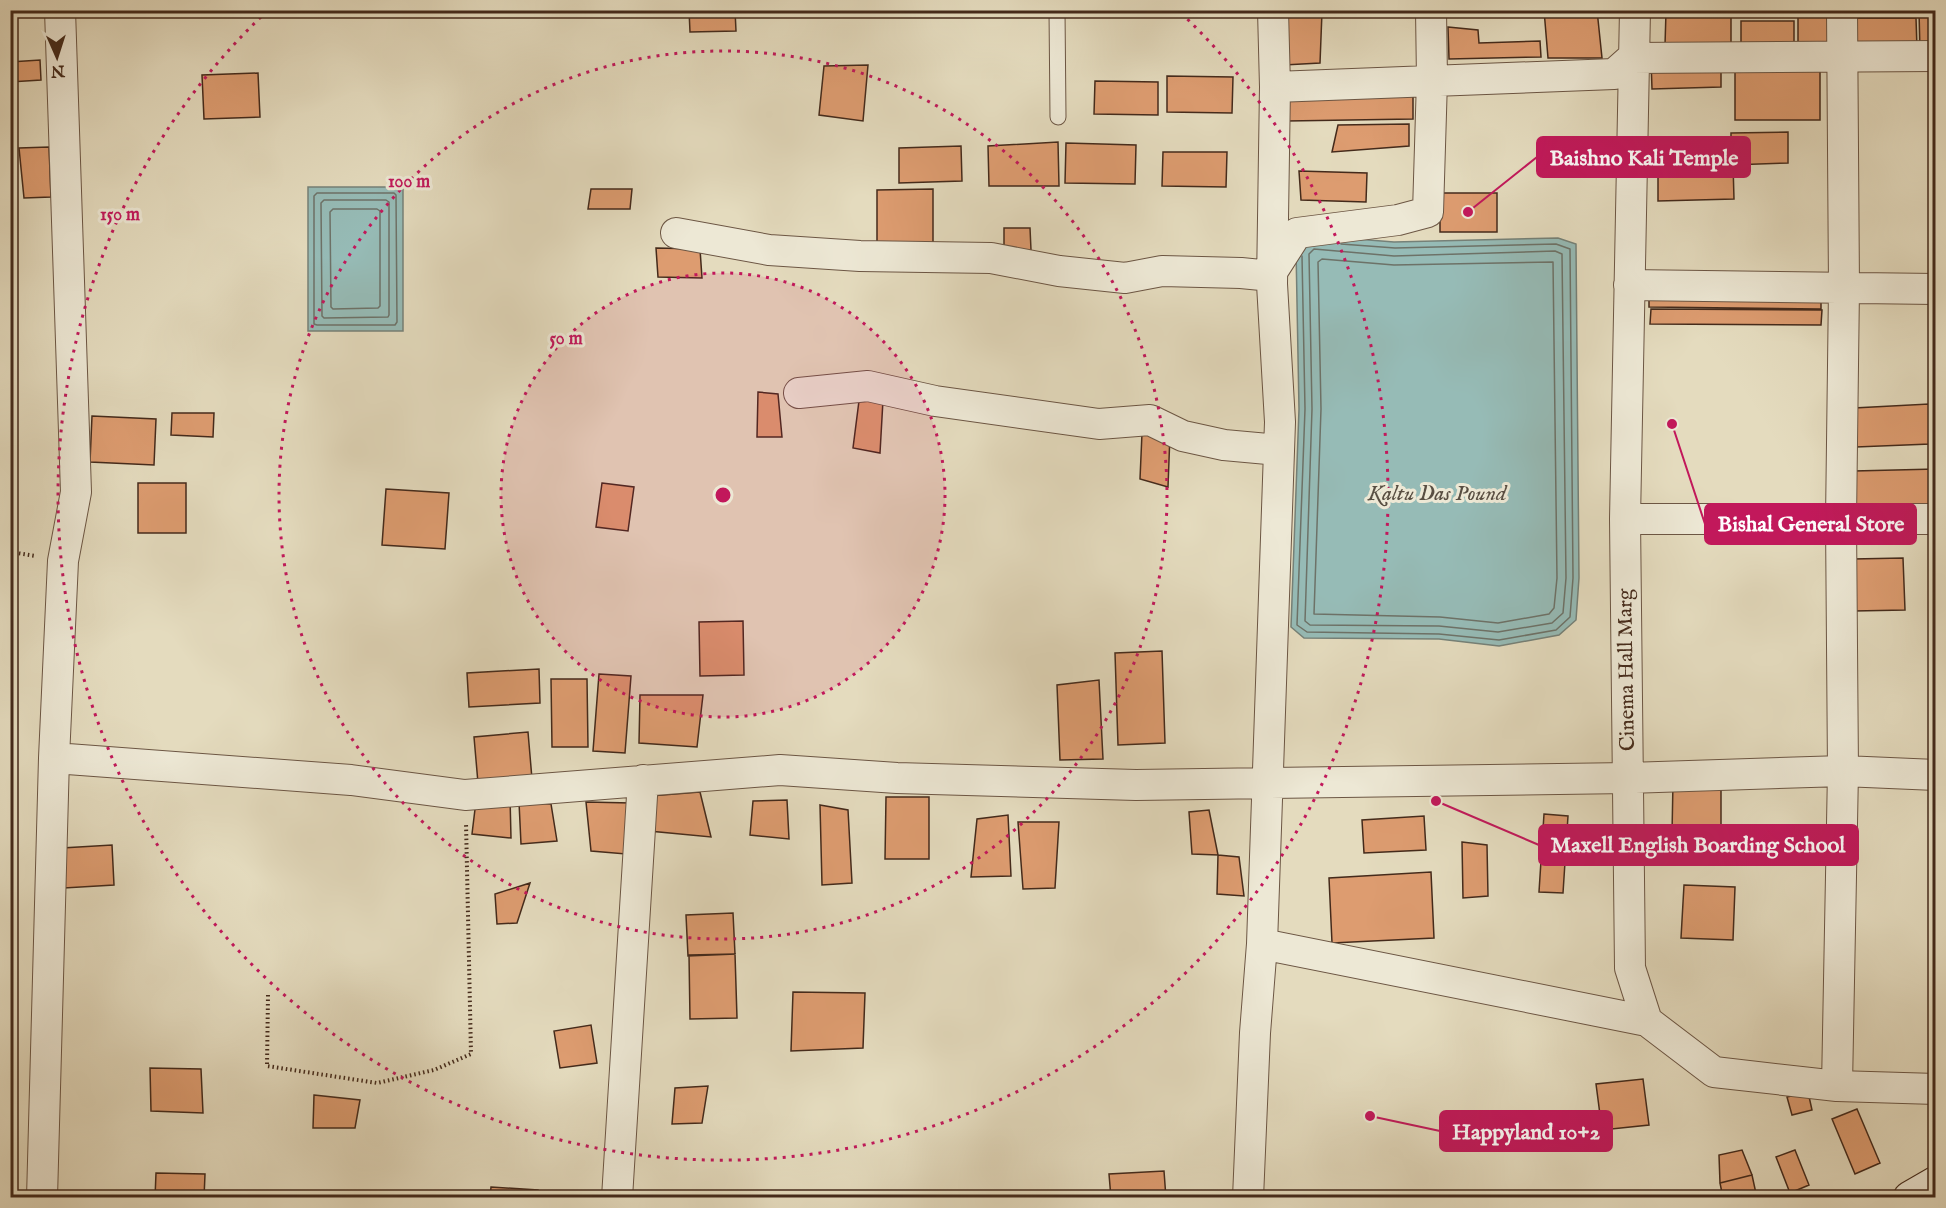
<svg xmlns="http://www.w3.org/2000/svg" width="1946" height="1208" font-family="'IM FELL English',serif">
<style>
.water{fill:#96bbb6;stroke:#758178;stroke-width:1.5}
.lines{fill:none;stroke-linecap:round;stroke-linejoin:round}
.shore{stroke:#6d7268;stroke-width:1.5}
.building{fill:#dd9c70;stroke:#442a1b;stroke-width:1.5}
.lane-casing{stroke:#6c5644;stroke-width:17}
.street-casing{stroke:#6c5644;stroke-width:32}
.secondary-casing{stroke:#442a1b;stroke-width:35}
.path{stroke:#442a1b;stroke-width:4;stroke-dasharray:1.5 3;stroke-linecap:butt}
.lane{stroke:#ede8d5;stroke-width:15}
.street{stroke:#ede8d5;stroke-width:30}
.secondary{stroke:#ede8d5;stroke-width:33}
.ring{fill:none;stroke:#c2185b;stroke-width:3;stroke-dasharray:3 6}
.labels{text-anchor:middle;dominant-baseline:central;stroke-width:6;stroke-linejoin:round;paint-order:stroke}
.street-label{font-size:21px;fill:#442a1b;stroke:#ede8d5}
.water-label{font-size:22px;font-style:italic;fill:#584e42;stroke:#ede8d5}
.centre{fill:#c2185b;stroke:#ede8d5;stroke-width:3}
.ring-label{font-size:18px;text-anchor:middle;font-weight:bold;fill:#c2185b;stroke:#ede8d5;stroke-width:6;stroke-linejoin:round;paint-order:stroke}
.leader{fill:none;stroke:#c2185b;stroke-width:2}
.callout-dot{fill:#c2185b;stroke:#ede8d5;stroke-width:2}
.callout{fill:#c2185b;stroke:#c2185b;stroke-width:2}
.callout-label{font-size:22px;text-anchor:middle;font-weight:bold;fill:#fff}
</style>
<rect width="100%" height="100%" fill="#e4dbbe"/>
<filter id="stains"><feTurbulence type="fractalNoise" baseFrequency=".00333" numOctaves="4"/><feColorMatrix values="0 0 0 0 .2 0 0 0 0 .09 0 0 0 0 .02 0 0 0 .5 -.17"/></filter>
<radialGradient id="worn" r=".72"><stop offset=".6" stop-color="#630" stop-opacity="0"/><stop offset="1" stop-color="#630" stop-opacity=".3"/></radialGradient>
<path class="water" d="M308,187H403V331H308Z
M1306,235L1394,242L1558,238L1576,244L1579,578L1576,620L1559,635L1499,646L1439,639L1304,638L1291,627L1299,409L1296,249Z"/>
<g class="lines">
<path class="shore" d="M317,193H394L396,195L397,322L395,325H317L314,324V196Z
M324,200H386L389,202V315L388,317L324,318L322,316L321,203Z
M333,209H377L380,211V306L378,308L333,309L331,307L330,212Z
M1314,249L1394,256L1555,251L1562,254L1566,578L1563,613L1552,623L1498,632L1439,626L1310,625L1305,621L1312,409L1309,254Z
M1302,256L1305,409L1297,625L1307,632L1439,634L1499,640L1556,630L1570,617L1573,578L1570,249L1556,244L1395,248L1341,244
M1322,259L1394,265L1553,262L1557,578L1554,608L1549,614L1498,623L1440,617L1314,614L1321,409L1318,262Z"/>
</g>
<path class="building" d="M689,10H735L736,31L690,32Z
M1544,10H1597L1602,58H1548Z
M1798,10H1829L1828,46H1798Z
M1919,10H1936V51L1920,52Z
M1322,12L1320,63L1284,65L1281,13Z
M1666,12H1731V45H1665Z
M1854,18H1916L1917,49H1855Z
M1741,21H1794V47H1741Z
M1448,27L1478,30L1479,43L1540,41L1541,57L1449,59Z
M1721,59V87L1652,89L1651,60Z
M40,60L41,80L10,82V62Z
M1735,61L1820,62V120H1735Z
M868,65L863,121L819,115L824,66Z
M258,73L260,117L204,119L202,75Z
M1167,76L1233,77L1232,113L1167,112Z
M1095,81L1158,82V115L1094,114Z
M1413,89V119L1287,121V90Z
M1409,124V146L1332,152L1338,125Z
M1788,132V163L1731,165V133Z
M1058,142L1059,186H989L988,146Z
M1066,143L1136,145L1135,184L1065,183Z
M961,146L962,181L899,183V148Z
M49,147L51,197L24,198L19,148Z
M1163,152H1227L1226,187L1162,186Z
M1733,164L1734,199L1658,201V166Z
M1299,171L1367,173L1366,202L1301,200Z
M591,189H632L630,209H588Z
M933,189V248H877V190Z
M1440,193H1497V232H1440Z
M1004,228H1030L1031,250L1004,251Z
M656,248L700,249L702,278L658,277Z
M1649,286L1821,289V309L1649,307Z
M1651,309L1822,310L1821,325L1650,324Z
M758,392L778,394L782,437H757Z
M860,393L883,400L880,453L853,448Z
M1929,404L1930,444L1856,447L1854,408Z
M10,409H16V464H10Z
M172,413H214L213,437L171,435Z
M92,416L156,419L154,465L90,462Z
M1142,433L1170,434L1168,487L1140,479Z
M1936,469V513L1855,515L1854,471Z
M138,483H186V533H138Z
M602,483L634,487L628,531L596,527Z
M386,489L449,493L445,549L382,545Z
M1903,558L1905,610L1854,611L1853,559Z
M743,621L744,675L700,676L699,622Z
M1162,651L1165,743L1118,745L1115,653Z
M539,669L540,703L469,707L467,673Z
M599,674L631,676L625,753L593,751Z
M551,679H587L588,747H552Z
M1099,680L1103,759L1060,760L1057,685Z
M640,695H703L697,747L639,743Z
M528,732L532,779L478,783L474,737Z
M1673,782L1721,783V835L1672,834Z
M700,792L711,837L649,831L650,796Z
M510,797L511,838L472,834L476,801Z
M886,797H929V859H885Z
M787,800L789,839L750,835L753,801Z
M519,802L551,804L557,841L521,844Z
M586,802L631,803L626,854L591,851Z
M820,805L848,810L852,883L822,885Z
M1209,810L1218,855L1192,854L1189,812Z
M1544,814L1568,816L1563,893L1539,892Z
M1008,815L1011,876L971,877L977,819Z
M1424,816L1426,850L1364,853L1362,820Z
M1018,822H1059L1055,888L1023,889Z
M1462,842L1487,845L1488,896L1463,898Z
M112,845L114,885L64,888L62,848Z
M1218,855L1239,857L1244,896L1217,894Z
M1431,872L1434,938L1332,943L1329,878Z
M530,883L517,923L497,924L495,894Z
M1684,885L1735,887L1733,940L1681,938Z
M733,913L735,954L688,956L686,915Z
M735,954L737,1018L690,1019L689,955Z
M793,992L865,993L863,1048L791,1051Z
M591,1025L597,1063L560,1068L554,1031Z
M150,1068L201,1069L203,1113L151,1111Z
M1643,1079L1649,1125L1602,1130L1596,1084Z
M708,1086L702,1123L672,1124L675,1088Z
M1808,1092L1812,1110L1792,1115L1787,1097Z
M314,1095L360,1100L355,1128H313Z
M1857,1109L1880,1163L1855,1174L1832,1119Z
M1742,1150L1752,1175L1720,1183L1719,1155Z
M1795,1150L1809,1185L1790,1193L1776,1157Z
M1164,1171L1166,1198H1111L1109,1174Z
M156,1173L205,1174L204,1198H155Z
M1752,1175L1757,1198H1723L1720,1183Z
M491,1187L538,1190V1198H490Z"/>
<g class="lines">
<g class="lane-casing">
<path id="lane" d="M1057,10L1058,117"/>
</g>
<g class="street-casing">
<path id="street" d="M1635,10L1625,519L1630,968L1647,1021L1714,1072L1837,1086L1936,1089
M1275,87L1614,74L1632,58L1936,56
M676,233L769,250L860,256L991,258L1059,271L1125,278L1162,271L1241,273L1272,276
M1272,272L1297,233L1398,220L1428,212L1432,80L1431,10
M1629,285L1936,289
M799,393L868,386L935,401L1099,424L1150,420L1183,436L1224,445L1279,450
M1625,519H1936
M54,758L351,780L465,795L780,770L897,778L1136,785L1628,778L1843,771L1936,775
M1262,944L1647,1021
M1837,1086L1843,771L1841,520L1844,288L1842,10
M42,1198L54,758L63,561L76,492L60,10
M617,1198L643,780
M1248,1198L1255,1033L1262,944L1280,422L1272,284L1275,87L1273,10"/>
</g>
<g class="secondary-casing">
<path id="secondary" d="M1910,1198L1936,1183"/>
</g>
<path class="path" d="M10,552L36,556
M268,995L267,1066L377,1083L434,1070L471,1054L466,823"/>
<use href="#lane" class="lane"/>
<use href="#street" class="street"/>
<use href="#secondary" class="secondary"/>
</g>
<circle cx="723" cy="495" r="222" fill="#c2185b" fill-opacity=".12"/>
<g class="ring">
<circle cx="723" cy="495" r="222"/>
<circle cx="723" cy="495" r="444"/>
<path d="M1181 13A665 665 0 1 1 265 13"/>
</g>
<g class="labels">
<g class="street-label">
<text transform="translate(1627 670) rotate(-91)">Cinema Hall Marg</text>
</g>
<g class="water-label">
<text x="1437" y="494">Kaltu Das Pound</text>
</g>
</g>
<circle cx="723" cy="495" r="9" class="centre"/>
<g class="ring-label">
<text x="409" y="187">100 m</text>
<text x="120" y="220">150 m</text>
<text x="566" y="344">50 m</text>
</g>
<path class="leader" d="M1468 212L1537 157M1672 424L1705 524M1436 801L1539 845M1370 1116L1440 1131"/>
<g class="callout-dot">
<circle cx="1468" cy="212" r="6"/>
<circle cx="1672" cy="424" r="6"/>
<circle cx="1436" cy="801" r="6"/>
<circle cx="1370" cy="1116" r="6"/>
</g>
<g class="callout">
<rect x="1537" y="137" width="213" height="40" rx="6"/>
<rect x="1705" y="504" width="211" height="40" rx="6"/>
<rect x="1539" y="825" width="319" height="40" rx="6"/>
<rect x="1440" y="1111" width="172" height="40" rx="6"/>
</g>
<g class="callout-label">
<text x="1644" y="165">Baishno Kali Temple</text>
<text x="1811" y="531">Bishal General Store</text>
<text x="1698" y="852">Maxell English Boarding School</text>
<text x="1526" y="1139">Happyland 10+2</text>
</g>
<rect width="1946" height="1208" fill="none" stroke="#e4dbbe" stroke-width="36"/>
<rect x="12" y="12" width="1922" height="1184" fill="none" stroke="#442a1b" stroke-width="3"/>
<rect x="18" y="18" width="1910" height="1172" fill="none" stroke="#442a1b" stroke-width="1.5"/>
<g transform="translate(57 57) rotate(177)" stroke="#ede8d5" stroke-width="4.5" paint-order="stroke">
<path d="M0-4.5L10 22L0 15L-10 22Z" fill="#442a1b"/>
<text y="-9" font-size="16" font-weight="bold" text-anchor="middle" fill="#442a1b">N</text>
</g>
<rect width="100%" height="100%" filter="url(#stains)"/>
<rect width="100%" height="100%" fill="url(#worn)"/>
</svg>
